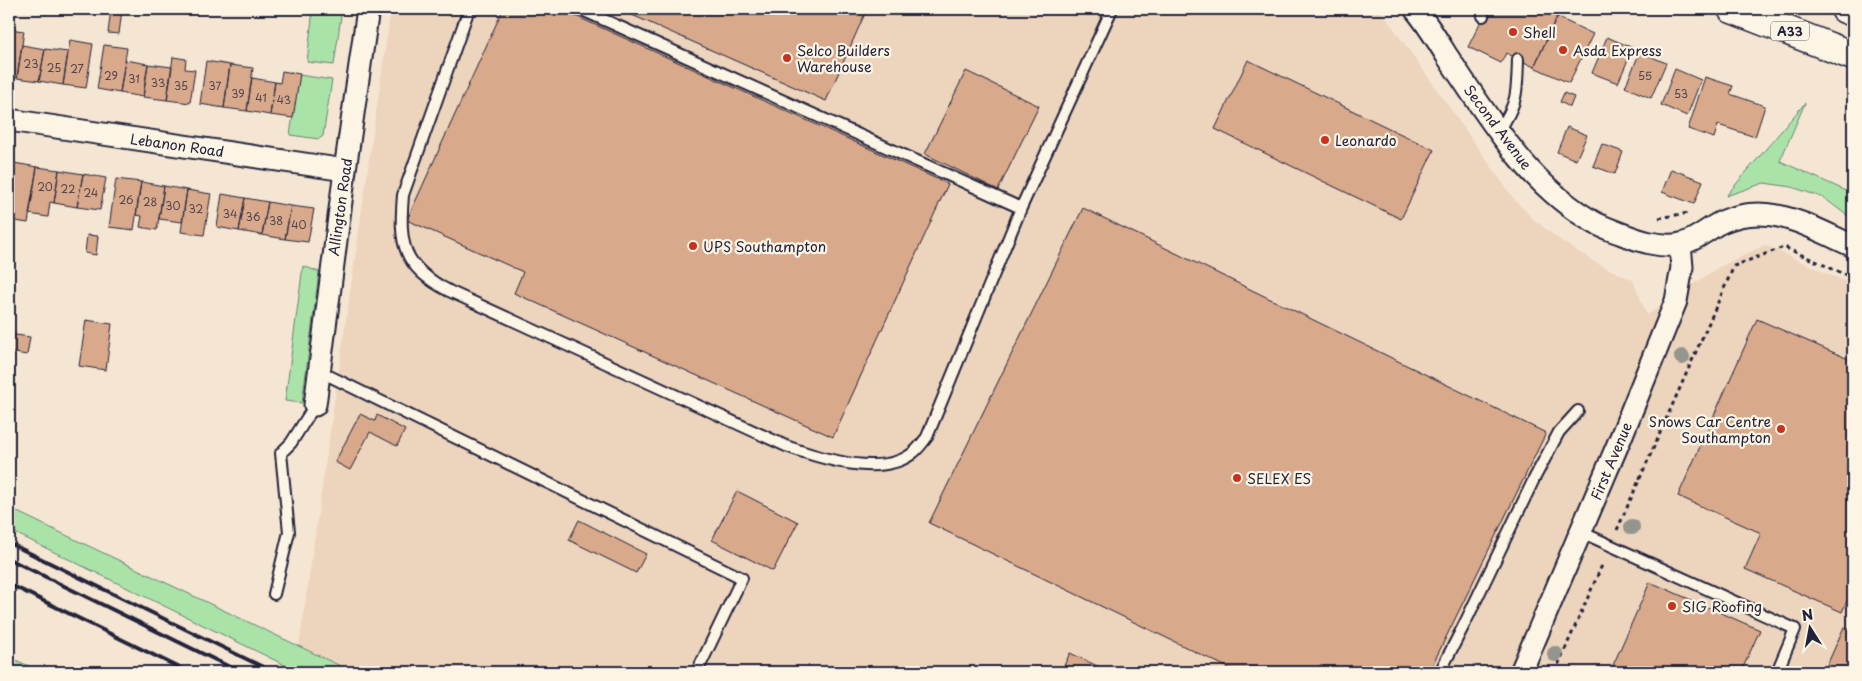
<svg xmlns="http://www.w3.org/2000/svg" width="1862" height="681" font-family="'Playpen Sans',sans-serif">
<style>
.built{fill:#ecd4bd}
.green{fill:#aae3a8;stroke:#668272}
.building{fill:#d8a98a;stroke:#22223b}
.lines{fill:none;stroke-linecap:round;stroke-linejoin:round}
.service-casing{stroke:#22223b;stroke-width:14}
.minor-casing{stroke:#22223b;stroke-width:25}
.trunk-casing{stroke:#22223b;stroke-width:31}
.path{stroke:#22223b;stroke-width:3;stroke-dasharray:4 4;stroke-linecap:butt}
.service{stroke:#fcf5e5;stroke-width:10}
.minor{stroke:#fcf5e5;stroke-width:21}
.trunk{stroke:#fcf5e5;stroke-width:28}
.rail{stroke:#22223b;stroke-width:4}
.tree{fill:#94958e}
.poi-dot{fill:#c8321e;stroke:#fcf5e5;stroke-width:2}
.labels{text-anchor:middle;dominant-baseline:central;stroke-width:4.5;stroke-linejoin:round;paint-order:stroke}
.number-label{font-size:11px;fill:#50444f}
.shield{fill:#fcf5e5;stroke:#63616e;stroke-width:1}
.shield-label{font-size:12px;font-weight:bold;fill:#22223b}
.poi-label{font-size:14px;fill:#22223b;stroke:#fcf5e5;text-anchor:start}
.street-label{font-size:14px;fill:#22223b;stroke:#fcf5e5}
</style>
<rect width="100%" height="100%" fill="#f5e6d3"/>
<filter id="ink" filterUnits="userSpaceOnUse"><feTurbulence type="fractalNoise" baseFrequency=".02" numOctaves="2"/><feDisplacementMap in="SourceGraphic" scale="10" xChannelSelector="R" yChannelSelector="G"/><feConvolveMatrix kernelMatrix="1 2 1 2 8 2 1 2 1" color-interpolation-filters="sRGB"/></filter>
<g filter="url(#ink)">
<path class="built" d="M391,9H1380L1514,199L1532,218L1561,241L1598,264L1633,280L1647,315L1719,267L1765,245L1853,285V672H353L299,646Z"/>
<path class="green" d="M313,9H342L334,65L307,62Z
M299,75L332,80L323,136L319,139L290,135Z
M1805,103L1780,161L1853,194V220L1824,198L1792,187L1764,183L1726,196Z
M303,266L319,272L302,403L285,401Z
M9,508L353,672H299L9,530Z
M9,657L42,672H9Z"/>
<path class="building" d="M111,9L122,10L119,34L108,33Z
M503,9H560L948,184L833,437L514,293L523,272L407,220Z
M635,9H867L826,101L632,15Z
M1487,9H1540L1557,17L1534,67L1506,53L1501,63L1468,47Z
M1557,17L1593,34L1569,83L1534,67Z
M9,29L24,31L17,78L9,77Z
M1607,37L1633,48L1618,83L1592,73Z
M70,40L93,44L86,88L63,85Z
M22,45L45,49L39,81L17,78Z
M104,45L127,48L120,93L97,89Z
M45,49L68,52L63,85L39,81Z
M1640,52L1666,63L1651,98L1625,87Z
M173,57L186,59L185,69L195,70L190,103L167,100Z
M125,60L148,64L143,97L120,93Z
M1248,60L1434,150L1401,219L1215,129Z
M206,61L230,65L224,108L200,104Z
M148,64L172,67L167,100L143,97Z
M230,65L253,68L247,111L224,108Z
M1675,69L1701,80L1687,116L1661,105Z
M282,71L300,74L293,118L270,115L275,82L280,83Z
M966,71L1039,106L998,190L925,154Z
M1705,77L1733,86L1730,94L1765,106L1755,137L1718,125L1714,138L1688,129Z
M252,78L275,82L270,115L247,111Z
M1564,93L1574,97L1570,107L1560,102Z
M1567,127L1587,135L1576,160L1557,152Z
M1602,144L1623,152L1615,174L1593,166Z
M14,163L37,167L28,223L9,220V193Z
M37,167L59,170L54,203L50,202L48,217L29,214Z
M1671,169L1703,181L1694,204L1662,192Z
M59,170L83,174L77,207L54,203Z
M83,174L106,178L100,210L77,207Z
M116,179L141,182L134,230L109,227Z
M141,182L164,186L157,230L140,227L142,216L136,215Z
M164,186L187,190L182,222L159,219Z
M187,190L211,194L204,235L181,232Z
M222,194L245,198L239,231L217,227Z
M245,198L268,202L262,235L239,231Z
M268,202L291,206L285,239L262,235Z
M291,206L314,209L308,242L285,239Z
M1083,208L1546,433L1429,672H1237L929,523Z
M87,235L98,236L96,255L85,253Z
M1757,319L1853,361V587L1842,612L1745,569L1761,533L1678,496Z
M86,320L112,324L106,370L79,366Z
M9,334L30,337L27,355L9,352Z
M360,414L375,421L377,415L405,430L397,446L370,432L350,470L335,462Z
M737,491L798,522L773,571L712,540Z
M579,520L646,554L636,573L569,540Z
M1650,582L1760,630L1741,672H1610Z
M1844,627L1853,631V672H1824Z
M1070,653L1110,672H1061Z"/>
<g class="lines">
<g class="service-casing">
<path id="service" d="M469,9L403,195C399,245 402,266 449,291L786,446C819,458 883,479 914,452C919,448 923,442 927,437L1021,208L1112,9
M580,9L1021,208
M1482,9L1483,16
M1499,131C1518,102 1517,93 1518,59
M319,371L742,578L697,672
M1581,532L1795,629L1777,672
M274,594L289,532L281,453L291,443L315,405
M1440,672L1465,623L1534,479L1559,432L1578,411"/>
</g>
<g class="minor-casing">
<path id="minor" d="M1415,9C1427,23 1437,40 1447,56C1489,118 1529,187 1597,224C1605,228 1614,231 1622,234C1640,241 1661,248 1681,244C1698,240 1709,227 1724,221C1771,201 1812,228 1853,246
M9,120L345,170
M315,405L345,170L368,9
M1521,672L1621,437L1676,301L1682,267L1680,244"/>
</g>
<g class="trunk-casing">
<path id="trunk" d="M1732,9L1853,56
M1845,9L1853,12"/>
</g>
<path class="path" d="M1659,218L1688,213
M1617,530L1734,266L1784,247L1853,278
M1555,672L1603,563"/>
<use href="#service" class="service"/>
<use href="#minor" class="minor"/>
<use href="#trunk" class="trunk"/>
<path class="rail" d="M9,543L273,672
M9,559L240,672
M9,584L188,672"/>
</g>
<g class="tree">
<circle cx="1682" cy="357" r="8"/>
<circle cx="1632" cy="527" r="8"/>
<circle cx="1555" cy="654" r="8"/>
</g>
</g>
<g class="poi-dot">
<circle cx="1513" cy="32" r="5"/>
<circle cx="1563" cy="50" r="5"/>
<circle cx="787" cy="58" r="5"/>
<circle cx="1325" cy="140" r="5"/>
<circle cx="693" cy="246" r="5"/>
<circle cx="1781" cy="429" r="5"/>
<circle cx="1237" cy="478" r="5"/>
<circle cx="1672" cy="606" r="5"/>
</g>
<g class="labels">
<g class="number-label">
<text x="31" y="63">23</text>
<text x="54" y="67">25</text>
<text x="77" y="68">27</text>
<text x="111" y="75">29</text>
<text x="1645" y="75">55</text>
<text x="134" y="78">31</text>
<text x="158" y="82">33</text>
<text x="181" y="85">35</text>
<text x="215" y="85">37</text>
<text x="238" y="93">39</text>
<text x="1681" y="93">53</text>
<text x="261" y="97">41</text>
<text x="284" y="99">43</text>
<text x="45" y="186">20</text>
<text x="68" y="188">22</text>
<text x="91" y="192">24</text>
<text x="126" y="199">26</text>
<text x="150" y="201">28</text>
<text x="173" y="205">30</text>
<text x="196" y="208">32</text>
<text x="230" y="213">34</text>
<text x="253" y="216">36</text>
<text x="276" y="220">38</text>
<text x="299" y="224">40</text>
</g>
<rect class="shield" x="1771" y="21.5" width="38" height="19" rx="4"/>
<g class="shield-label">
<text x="1790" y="31">A33</text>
</g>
<g class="poi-label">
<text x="1523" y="32">Shell</text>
<text x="797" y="50">Selco Builders<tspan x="797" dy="16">Warehouse</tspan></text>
<text x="1573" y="50">Asda Express</text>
<text x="1335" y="140">Leonardo</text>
<text x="703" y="246">UPS Southampton</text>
<text x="1771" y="421" text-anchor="end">Snows Car Centre<tspan x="1771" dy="16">Southampton</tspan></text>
<text x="1247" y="478">SELEX ES</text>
<text x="1682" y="606">SIG Roofing</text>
</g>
<g class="street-label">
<text transform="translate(1498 127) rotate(53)">Second Avenue</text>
<text transform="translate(177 145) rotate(8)">Lebanon Road</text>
<text transform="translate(340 207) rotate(-82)">Allington Road</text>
<text transform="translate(1611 461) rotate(-67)">First Avenue</text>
</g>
</g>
<rect width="1862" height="681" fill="none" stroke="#fcf5e5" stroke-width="30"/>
<rect x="15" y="15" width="1832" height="651" fill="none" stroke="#22223b" stroke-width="2" filter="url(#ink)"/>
<g transform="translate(1810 628) rotate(349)" stroke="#fcf5e5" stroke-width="4" paint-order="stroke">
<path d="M0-4L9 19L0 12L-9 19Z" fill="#22223b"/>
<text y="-8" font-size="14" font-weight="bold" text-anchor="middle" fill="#22223b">N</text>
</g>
</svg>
